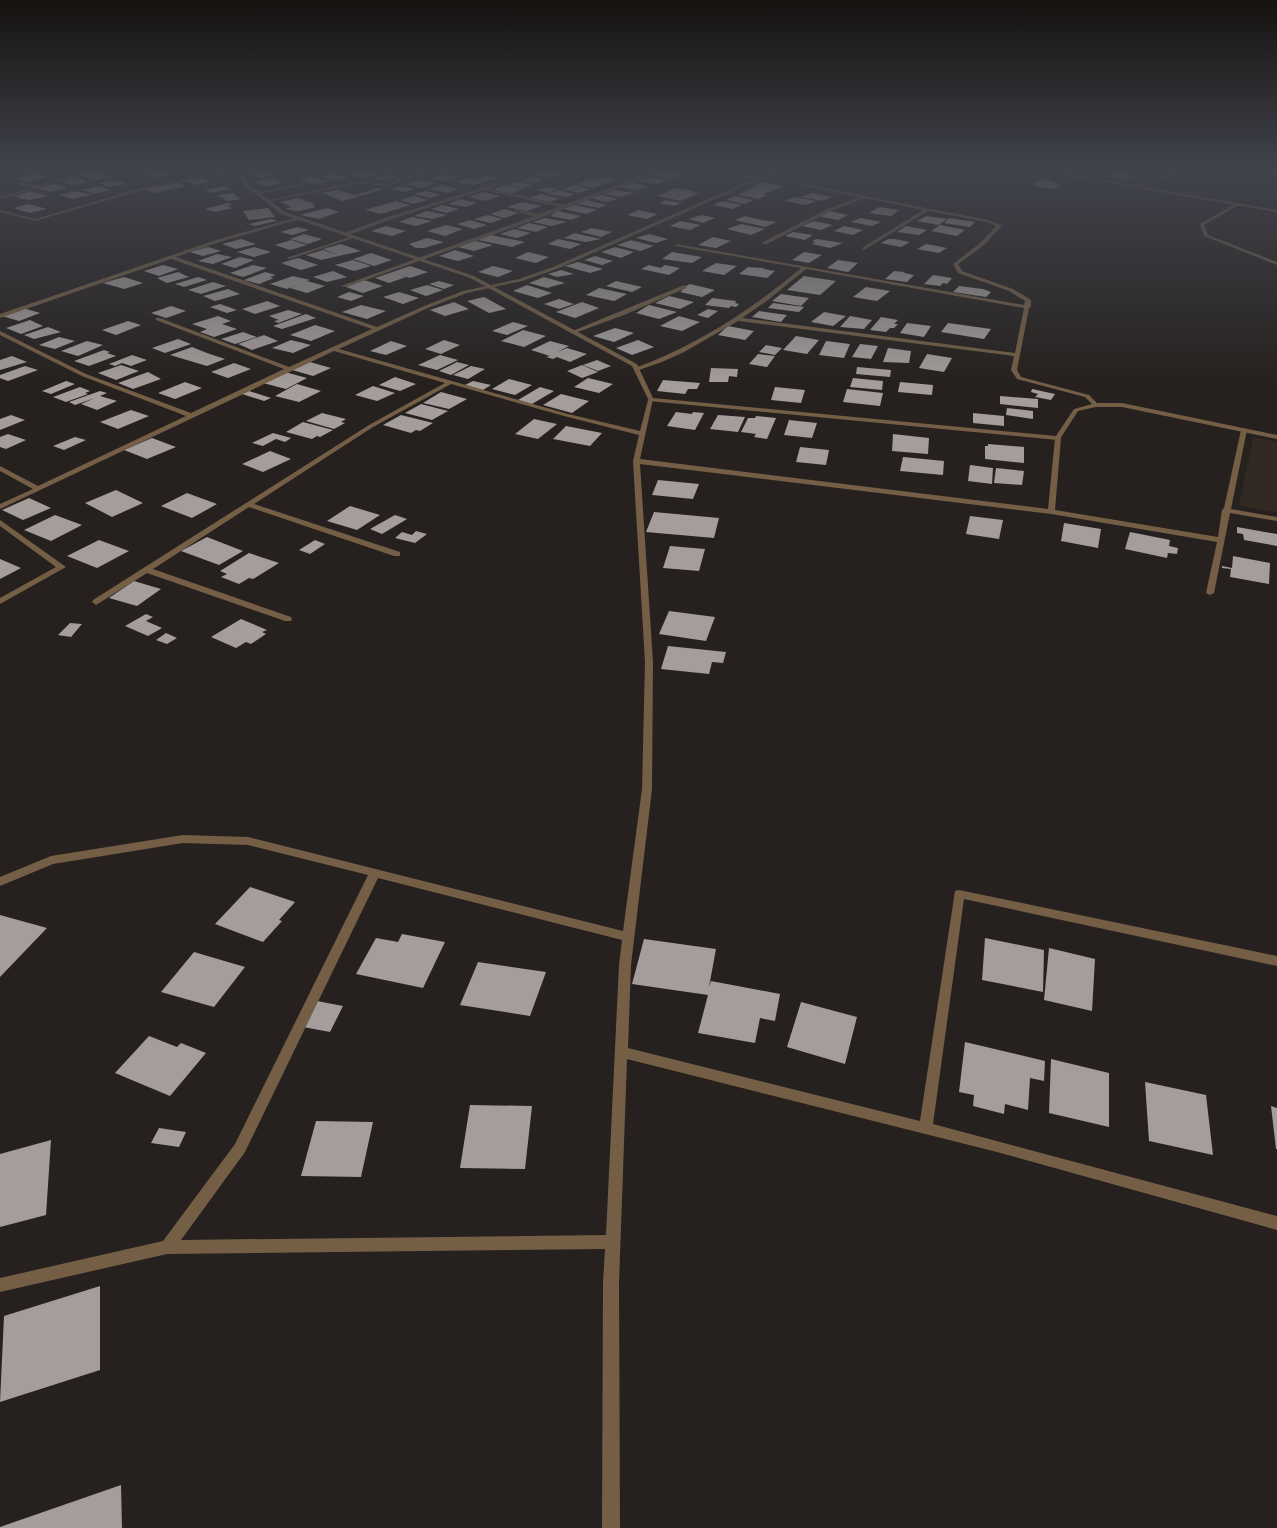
<svg xmlns="http://www.w3.org/2000/svg" width="1277" height="1528" font-family="Signika,sans-serif">
<style>
.built{fill:#322922}
.building{fill:#a49d9b}
.lines{fill:none;stroke-linecap:round;stroke-linejoin:round}
.minor{fill:#745f46;fill-rule:evenodd}
.tertiary{fill:#745f46;fill-rule:evenodd}
</style>
<rect width="100%" height="100%" fill="#26211e"/>
<path class="built" d="M1253,437L1277,442V512L1239,506Z"/>
<path class="building" d="M163,171L169,176L152,178L144,172Z
M262,171H264L275,174L262,178L249,174Z
M364,171H375L381,173L362,178L351,175Z
M96,172L112,177L95,180L80,175Z
M543,172L561,174L552,178L534,175Z
M664,172L683,175L673,179L654,175Z
M37,173L48,177L26,182L15,178Z
M332,173L349,178L337,181L320,177Z
M1118,173L1133,176L1124,180L1108,176Z
M387,174L399,176L385,180L373,178Z
M446,174L458,177L444,181L431,178Z
M488,175L499,178L473,185L457,182L469,178L475,180Z
M312,177L328,181L315,184L299,180Z
M531,177L543,179L533,183L521,181Z
M599,177L616,180L593,188L576,184Z
M650,177L668,181L658,184L639,181Z
M78,178L88,182L71,185L61,181Z
M203,178L210,182L195,185L187,181Z
M271,178L283,183L265,186L254,182Z
M116,180L126,184L109,187L99,183Z
M420,180L435,183L421,188L406,184Z
M1039,180L1053,181L1052,182L1060,184L1053,189L1032,185Z
M518,181L533,185L522,188L507,185Z
M175,182L186,186L154,193L144,189Z
M762,182L784,186L763,194L768,195L759,199L738,195L757,186L753,185Z
M631,183L648,186L636,190L621,187Z
M55,184L68,188L50,192L37,188Z
M441,185L459,189L448,193L430,189Z
M504,185L523,189L511,194L491,190Z
M575,185L591,189L579,193L563,189Z
M99,186L111,190L94,194L82,190Z
M224,186L231,189L212,193L205,190Z
M401,186L415,189L405,192L391,189Z
M547,187L558,189L548,193L537,190Z
M378,188L383,189L360,196L355,195Z
M676,188L693,191L692,192L699,193L681,201L658,196Z
M337,190L351,194L359,197L342,201L323,193Z
M559,190L575,194L567,197L547,194Z
M615,190L634,193L620,197L604,194Z
M31,191L48,196L29,200L17,198L20,197L14,196Z
M75,191L92,195L73,199L59,195Z
M426,191L442,195L430,198L414,194Z
M483,192L500,196L485,201L468,197Z
M232,193L241,199L227,201L221,197L214,196Z
M812,193L832,197L822,201L801,197Z
M541,194L560,199L549,202L530,198Z
M602,195L618,199L606,202L590,198Z
M414,196L428,200L413,204L400,200Z
M735,196L754,200L744,204L726,200Z
M795,197L816,201L806,205L785,201Z
M298,198L315,204L312,205L316,207L299,211H293L285,208L292,207L280,202Z
M460,199L477,203L466,207L448,204Z
M586,200L607,205L599,208L578,204Z
M666,200L681,203L674,206L659,203Z
M396,201L411,205L381,214L365,210Z
M722,201L742,205L733,209L713,205Z
M522,202L542,206L527,211L507,207Z
M228,203L232,205L227,206L233,208L215,212L205,209Z
M29,204L47,209L30,213L13,208Z
M442,205L459,209L447,213L431,209Z
M575,205L597,210L586,214L564,209Z
M879,207L899,210L891,216L869,213Z
M268,208L275,217L249,220L243,211Z
M327,208L339,212L319,219L300,215Z
M504,209L519,213L504,218L490,214Z
M638,210L658,214L647,219L627,215Z
M426,211L447,215L433,219L414,216Z
M558,211L581,216L571,220L550,216Z
M829,211L848,215L838,220L818,216Z
M488,215L503,219L490,223L474,219Z
M701,215L715,218L703,223L689,219Z
M745,216L761,220L777,222L765,227L735,220Z
M926,216L947,219L939,225L917,221Z
M412,217L432,221L416,226L399,222Z
M545,218L567,222L551,226L533,222Z
M861,218L881,222L872,226L851,222Z
M949,218L975,222L970,227L944,223Z
M271,219L277,221L254,226L249,224Z
M470,220L487,225L474,229L457,224Z
M680,221L701,225L690,230L670,226Z
M814,221L833,225L821,230L802,226Z
M529,223L548,227L536,232L517,228Z
M741,224L765,229L751,235L727,229Z
M446,225L463,229L445,236L427,231Z
M940,225L965,230L957,236L931,231Z
M386,226L406,231L392,236L371,231Z
M844,226L863,230L853,235L834,231Z
M906,226L927,230L919,235L897,232Z
M297,227L309,230L292,235L280,232Z
M592,228L612,232L601,237L581,232Z
M514,229L531,233L517,238L500,234Z
M793,232L813,235L805,240L785,236Z
M574,233L601,239L586,242L564,238Z
M304,234L322,239L308,244L290,239Z
M649,234L668,239L656,243L636,238Z
M491,235L525,242L512,247L478,240Z
M713,237L731,241L716,248L698,245Z
M427,238L444,242L424,248H416L409,244Z
M241,239L256,244L236,249L222,244Z
M558,239L581,244L570,249L548,244Z
M817,239L843,243L830,248L812,244L815,242L812,241Z
M888,239H894L910,242L901,247L881,243Z
M291,240L307,245L290,250L275,245Z
M631,240L654,246L640,251L617,245Z
M475,241L493,245L474,251L458,247Z
M341,244L361,251L321,260L306,255L323,250L338,255L323,249Z
M926,244L947,248L939,253L917,249Z
M208,247L221,251L203,256L190,252Z
M254,247L271,252L254,257L237,252Z
M615,247L634,252L621,258L601,252Z
M455,250L474,256L458,261L439,256Z
M528,252L549,257L536,263L515,258Z
M672,252L702,257L692,263L662,259Z
M804,252L822,255L809,263L792,260Z
M371,253L392,260L374,266L353,259Z
M217,254L232,257L213,264L198,261Z
M595,256L613,261L602,265L584,260Z
M240,257L254,260L235,268L221,264Z
M298,258L318,265L301,270L281,263Z
M353,260L371,266L354,271L335,265Z
M838,260L858,263L848,272L827,268Z
M578,262L603,269L590,273L565,266Z
M716,263L737,266L724,275L702,271Z
M163,265L178,269L159,276L144,271Z
M253,265L267,268L243,277L230,273Z
M649,265L661,268L665,265L680,268L669,275L641,269Z
M410,266L428,272L410,278L397,274L406,277L389,283L375,278Z
M493,266L513,271L498,277L478,272Z
M748,267L764,268L763,269L775,271L767,278L739,274Z
M561,270L574,274L557,277L548,274Z
M333,271L347,277L327,282L313,277Z
M894,271L905,272L904,273L914,275L907,282L885,279Z
M178,272L189,277L167,283L157,278Z
M265,272L276,275L270,277L274,278L259,284L244,280Z
M933,275L952,278L947,284L943,283L940,286L924,284Z
M293,276L310,280L307,281L325,286L307,293L290,288L301,283L287,289L270,284Z
M804,276L836,281L820,295L787,290Z
M124,277L143,283L124,289L103,283Z
M198,277L207,280L184,287L175,284Z
M544,277L565,283L547,288L529,283Z
M364,280L383,286L363,293L346,287Z
M439,281L454,285L444,289L429,284Z
M616,281L642,287L632,292L606,286Z
M213,282L226,286L201,294L188,290Z
M690,284L715,290L702,297L680,292L683,290L680,289Z
M427,285L443,290L426,296L410,290Z
M527,285L552,293L538,298L513,291Z
M959,286L983,289L991,292L986,297L953,292Z
M866,287L890,291L877,301L853,297Z
M599,288L627,294L614,301L586,295Z
M228,289L240,294L215,301L203,296Z
M349,292L364,296L351,301L337,297Z
M399,292L419,298L403,304L383,297Z
M781,294L809,298L801,306L772,301Z
M669,296L694,302L680,309L655,303Z
M484,297L506,309L489,313L467,301Z
M712,298L736,301L735,303L739,304L736,307L731,306L729,308L705,305Z
M559,299L574,304L559,309L544,304Z
M267,301L280,306L255,314L242,309Z
M454,302L469,309L445,316L430,310Z
M582,302L599,308L575,318L556,312Z
M773,303L804,307L799,312L768,308Z
M220,304L237,310L227,313L210,307Z
M361,305L386,311L367,319L342,312Z
M649,305L677,312L659,319L636,313Z
M171,306L186,311L166,318L151,313Z
M23,308L40,313L19,321L2,316Z
M708,309L718,311L708,318L697,315Z
M288,310L302,314L278,323L274,321L279,320L269,316Z
M759,311L787,315L781,322L752,317Z
M824,312L846,316L833,326L811,322Z
M306,314L316,318L282,329L273,326Z
M218,316L231,321L222,324L237,329L214,337L200,332L207,329L192,324Z
M679,316L700,322L682,331L660,326Z
M850,316L872,320L864,329L840,327Z
M881,317L898,320L894,324H898L894,328H890L886,332L870,330Z
M30,320L43,326L21,334L6,328Z
M128,321L141,325L116,335L102,330Z
M513,322L528,326L507,335L492,331Z
M907,323L931,326L924,337L900,333Z
M948,323L991,329L984,339L941,332Z
M315,325L335,331L311,341L290,335Z
M728,326L754,331L745,340L718,335Z
M48,327L61,332L34,339L24,335Z
M615,328L634,333L614,342L593,336Z
M523,330L546,336L524,347L501,341Z
M243,332L257,337L235,344L221,339Z
M264,335L278,341L252,350L238,344Z
M796,336L819,340L807,354L783,350Z
M59,337L75,341L55,349L39,345Z
M178,339L191,344L165,353L152,348Z
M291,340L311,345L293,353L272,348Z
M444,340L460,345L441,354L425,349Z
M638,340L654,347L632,355L616,348Z
M87,341L103,345L78,356L61,351Z
M391,341L407,346L386,355L370,351Z
M550,341L569,346L557,352L567,348L587,354L570,362L557,357L553,359L546,357L550,356L531,350Z
M826,341L850,344L844,358L819,355Z
M860,344L878,346L871,359L852,357Z
M766,345L782,348L775,355L759,352Z
M192,347L207,353L225,359L207,366L170,355Z
M888,348L911,351L909,363L883,362Z
M104,350L110,352L107,353L116,356L89,366L74,361Z
M758,354L775,356L767,367L749,364Z
M927,354L952,358L944,372L919,368Z
M132,355L147,360L131,366L122,363L115,366L109,364Z
M440,355L458,360L437,370L418,365Z
M12,356L27,362L0,370V360Z
M597,360L611,366L598,371L583,365Z
M310,362L331,368L313,376L292,370Z
M457,362L469,365L451,375L439,371Z
M234,363L251,369L228,378L211,372Z
M121,365L139,371L116,380L98,373Z
M582,365L598,372L582,378L567,371Z
M25,366L38,370L8,381L0,378V375Z
M471,366L485,369L468,379L453,375Z
M857,367L891,370L890,377L856,374Z
M711,368L738,369L737,377L729,376L728,382H709Z
M148,372L161,379L133,389L118,383Z
M285,372L307,378L286,389L263,383Z
M395,377L416,384L400,391L379,385Z
M588,378L613,384L599,393L574,387Z
M853,378L883,381L882,390L850,387Z
M509,379L532,385L515,395L492,389Z
M663,380L700,383L697,389H688L685,394L657,391Z
M66,381L75,384L51,394L42,391Z
M473,381L491,385L483,390L465,385Z
M185,382L202,388L175,399L158,393Z
M900,382L933,385L932,395L898,392Z
M297,384L321,391L299,402L275,396Z
M373,386L395,393L377,401L355,395Z
M80,387L90,391L85,393L88,394L66,402L53,397Z
M540,387L554,391L532,404L518,400Z
M775,387L805,390L801,403L771,400Z
M847,389L883,393L880,406L843,402Z
M1032,389L1055,394L1051,400L1035,397L1038,394L1031,392Z
M100,391L107,393L100,396L117,401L97,410L81,404L95,398L75,405L69,402Z
M249,391L271,398L264,401L242,394Z
M441,392L467,399L449,409L423,403Z
M561,394L589,401L572,413L543,405Z
M1000,396L1038,399V408L1000,404Z
M421,404L448,411L432,420L405,413Z
M1007,408L1033,411V419L1006,415Z
M131,410L149,416L118,429L100,422Z
M676,412L692,414L693,412L704,413L695,430L667,426Z
M322,413L346,419L341,422L345,423L334,429L306,421Z
M973,413L1004,416V426L973,423Z
M11,415L25,420L0,430V419Z
M401,415L433,423L420,431L416,430L411,433L383,425Z
M718,415L745,417L738,432L710,429Z
M756,416L776,418L767,439L754,437L756,434L741,432L748,418H755Z
M534,419L557,424L538,439L515,434Z
M789,420L817,423L812,438L784,435Z
M303,422L333,430L320,437L317,436L312,439L286,432Z
M566,426L602,433L590,446L553,439Z
M273,433L291,438L285,442L276,439L263,446L252,443Z
M8,434L26,440L6,449L0,447V437Z
M893,434L929,438L928,454L892,451Z
M75,437L86,440L64,450L53,446Z
M152,438L176,447L147,459L124,450Z
M988,444L1024,447V463L985,459V446H988Z
M800,447L829,450L826,465L796,462Z
M270,451L291,459L263,472L242,464Z
M903,457L944,461L943,475L900,471Z
M970,465L993,468L992,484L968,481Z
M996,468L1024,471L1022,485L994,483Z
M658,480L699,484L693,499L652,495Z
M116,490L143,503L112,517L85,503Z
M187,493L217,504L192,518L161,506Z
M29,498L51,508L23,520L2,510Z
M350,506L380,515L357,530L327,521Z
M654,512L719,518L714,538L646,532Z
M55,515L82,525L51,541L24,530Z
M395,515L407,519L382,534L370,529Z
M970,516L1003,520L999,539L966,534Z
M1064,523L1101,529L1098,548L1061,541Z
M1237,527L1277,534V546L1244,540L1243,534L1237,533Z
M416,531L427,534L415,543L395,538L402,532L412,535Z
M1130,532L1170,540L1169,546L1178,548L1177,554L1168,553L1167,558L1125,549Z
M207,537L243,551L219,565L181,551Z
M99,540L129,551L97,568L67,556Z
M315,540L325,544L310,554L299,550Z
M670,546L705,549L699,571L663,568Z
M249,553L279,563L253,579L249,578L239,584L221,577L227,574L220,571Z
M1233,556L1270,563L1269,584L1230,577L1231,569L1222,568V566L1232,568Z
M0,559L21,568L0,579Z
M134,581L161,589L137,606L109,598Z
M669,611L715,617L706,641L659,634Z
M146,614L153,617L146,621L162,628L148,636L125,626Z
M241,619L267,630L262,632L266,634L251,644L246,642L236,648L211,637Z
M70,623L82,624L71,637L58,635Z
M166,633L177,638L167,644L156,640Z
M668,646L726,652L723,663L712,662L709,674L661,669Z
M250,887L295,902L279,920L282,921L263,942L215,924Z
M0,915L47,928L0,977Z
M402,934L445,942L423,988L356,974L376,938L398,942Z
M985,938L1044,950L1043,992L982,980Z
M644,939L716,949L709,987L711,981L780,994L775,1021L760,1018L755,1043L698,1033L708,995L632,984Z
M1049,948L1095,959L1092,1011L1044,1000Z
M194,952L245,967L214,1007L161,992Z
M478,962L546,972L530,1016L460,1005Z
M317,1001L343,1006L330,1032L303,1027Z
M801,1002L857,1017L845,1064L787,1047Z
M149,1036L177,1047L181,1043L206,1053L170,1096L115,1073Z
M965,1042L1045,1061L1044,1081L1030,1078L1028,1110L1005,1104L1004,1114L973,1106L974,1095L959,1092Z
M1051,1059L1109,1073V1127L1049,1113Z
M1145,1082L1206,1095L1213,1155L1149,1141Z
M470,1105L532,1106L525,1169L460,1168Z
M1271,1106L1277,1108V1149H1276Z
M316,1121L373,1122L361,1177L301,1176Z
M159,1128L186,1132L179,1147L151,1143Z
M51,1140L46,1215L0,1227V1154Z
M100,1286V1370L0,1402L4,1316Z
M121,1485L122,1528H0V1527Z"/>
<g class="lines">
<path class="minor" d="M3,171L8,173L28,171L7,175Z
M89,171H96L0,199V197L32,188L13,183V181L37,186Z
M234,171H244L146,189L35,221L0,212V210L35,219L145,187Z
M400,171L420,174L435,171L387,186L360,183L267,202L265,201L360,181L387,184L415,175Z
M535,171H542L489,188L563,205L656,171H662L543,217L346,287L341,286L534,216L515,211V209L539,214L559,207L484,190L386,221L349,235H345V233L382,219Z
M713,171H723L758,178L772,171H778L767,177L988,220L1001,225V227L983,246L958,264L962,271L1013,289L1031,300V307L1029,308L1017,370L1021,377L1089,395L1099,405L1094,406L1085,397L1017,379L1011,370L1014,356L738,321L684,352L662,362L639,370H635V368C697,345 750,311 801,268L675,246L677,244L1024,305L1025,301L1009,291L958,273L953,264L979,244L996,226L987,222L928,211L864,250L862,248L923,210L865,198L831,211L767,244H763V242L827,209L860,197L763,178L557,269L522,281L467,293L428,308L339,349L568,414L640,431L648,400L653,399L640,459L1048,509L1055,438L1058,436L1061,438L1055,510L1218,537L1222,510L1224,508L1241,430L1244,428L1247,430L1231,509L1277,517V521L1230,513L1214,593L1210,595L1206,593L1217,542L1051,514L640,464L653,662L652,789L631,965L628,1048L920,1121L955,891L959,890L1277,956V966L964,899L933,1124L1277,1216V1230L997,1152L627,1059L619,1283L620,1528H602L603,1283L605,1249L167,1254L0,1292V1278L163,1241L235,1144L368,875L248,845L183,843L53,864L0,886V877L51,856L183,835L248,837L623,931L642,789L645,662L633,461L639,435L564,416L451,384L373,427L254,504L400,552V556H394L249,507L153,569L291,617L292,619L291,621H285L147,573L96,605L92,602L93,600L369,425L445,383L334,351L0,509V504L33,489L0,471V466L38,486L186,416L82,376L0,335V331L86,374L191,413L284,369L156,320V318H160L289,367L372,329L171,259L0,318V314L216,240L298,217L300,219L220,242L176,257L377,327L424,306L463,291L519,279L553,267L754,179ZM806,269L1024,308L1015,353L742,318L768,300ZM378,878L622,940L619,965L606,1235L181,1240L245,1152Z
M1054,171H1061L1052,174L1050,173Z
M1176,171H1182L1137,188L1134,187Z
M1265,171H1271L1262,174V172Z
M304,183L305,185L256,194L254,193Z
M1237,203L1241,204L1204,225L1208,235L1277,262V265L1204,236L1200,224Z
M353,236L357,237L290,259L286,258Z
M684,285L687,287L686,288L624,315L575,333L570,332Z
M0,520L66,567L0,604V598L56,567L0,526Z"/>
<path class="tertiary" d="M237,171H241L248,184L285,212L474,276L637,364L653,398L1056,436L1074,409L1096,403H1122L1277,435V439L1122,407H1096L1078,411L1060,439L1058,440L649,401L632,366L470,278L281,214L245,186Z
M1041,171H1051L1277,210V212Z"/>
</g>
<linearGradient id="sky" x2="0" y2="1"><stop stop-color="#151210"/><stop offset="0.44" stop-color="#41434c"/><stop offset="1" stop-color="#41434c" stop-opacity="0"/></linearGradient>
<rect width="1277" height="385" fill="url(#sky)"/>
</svg>
